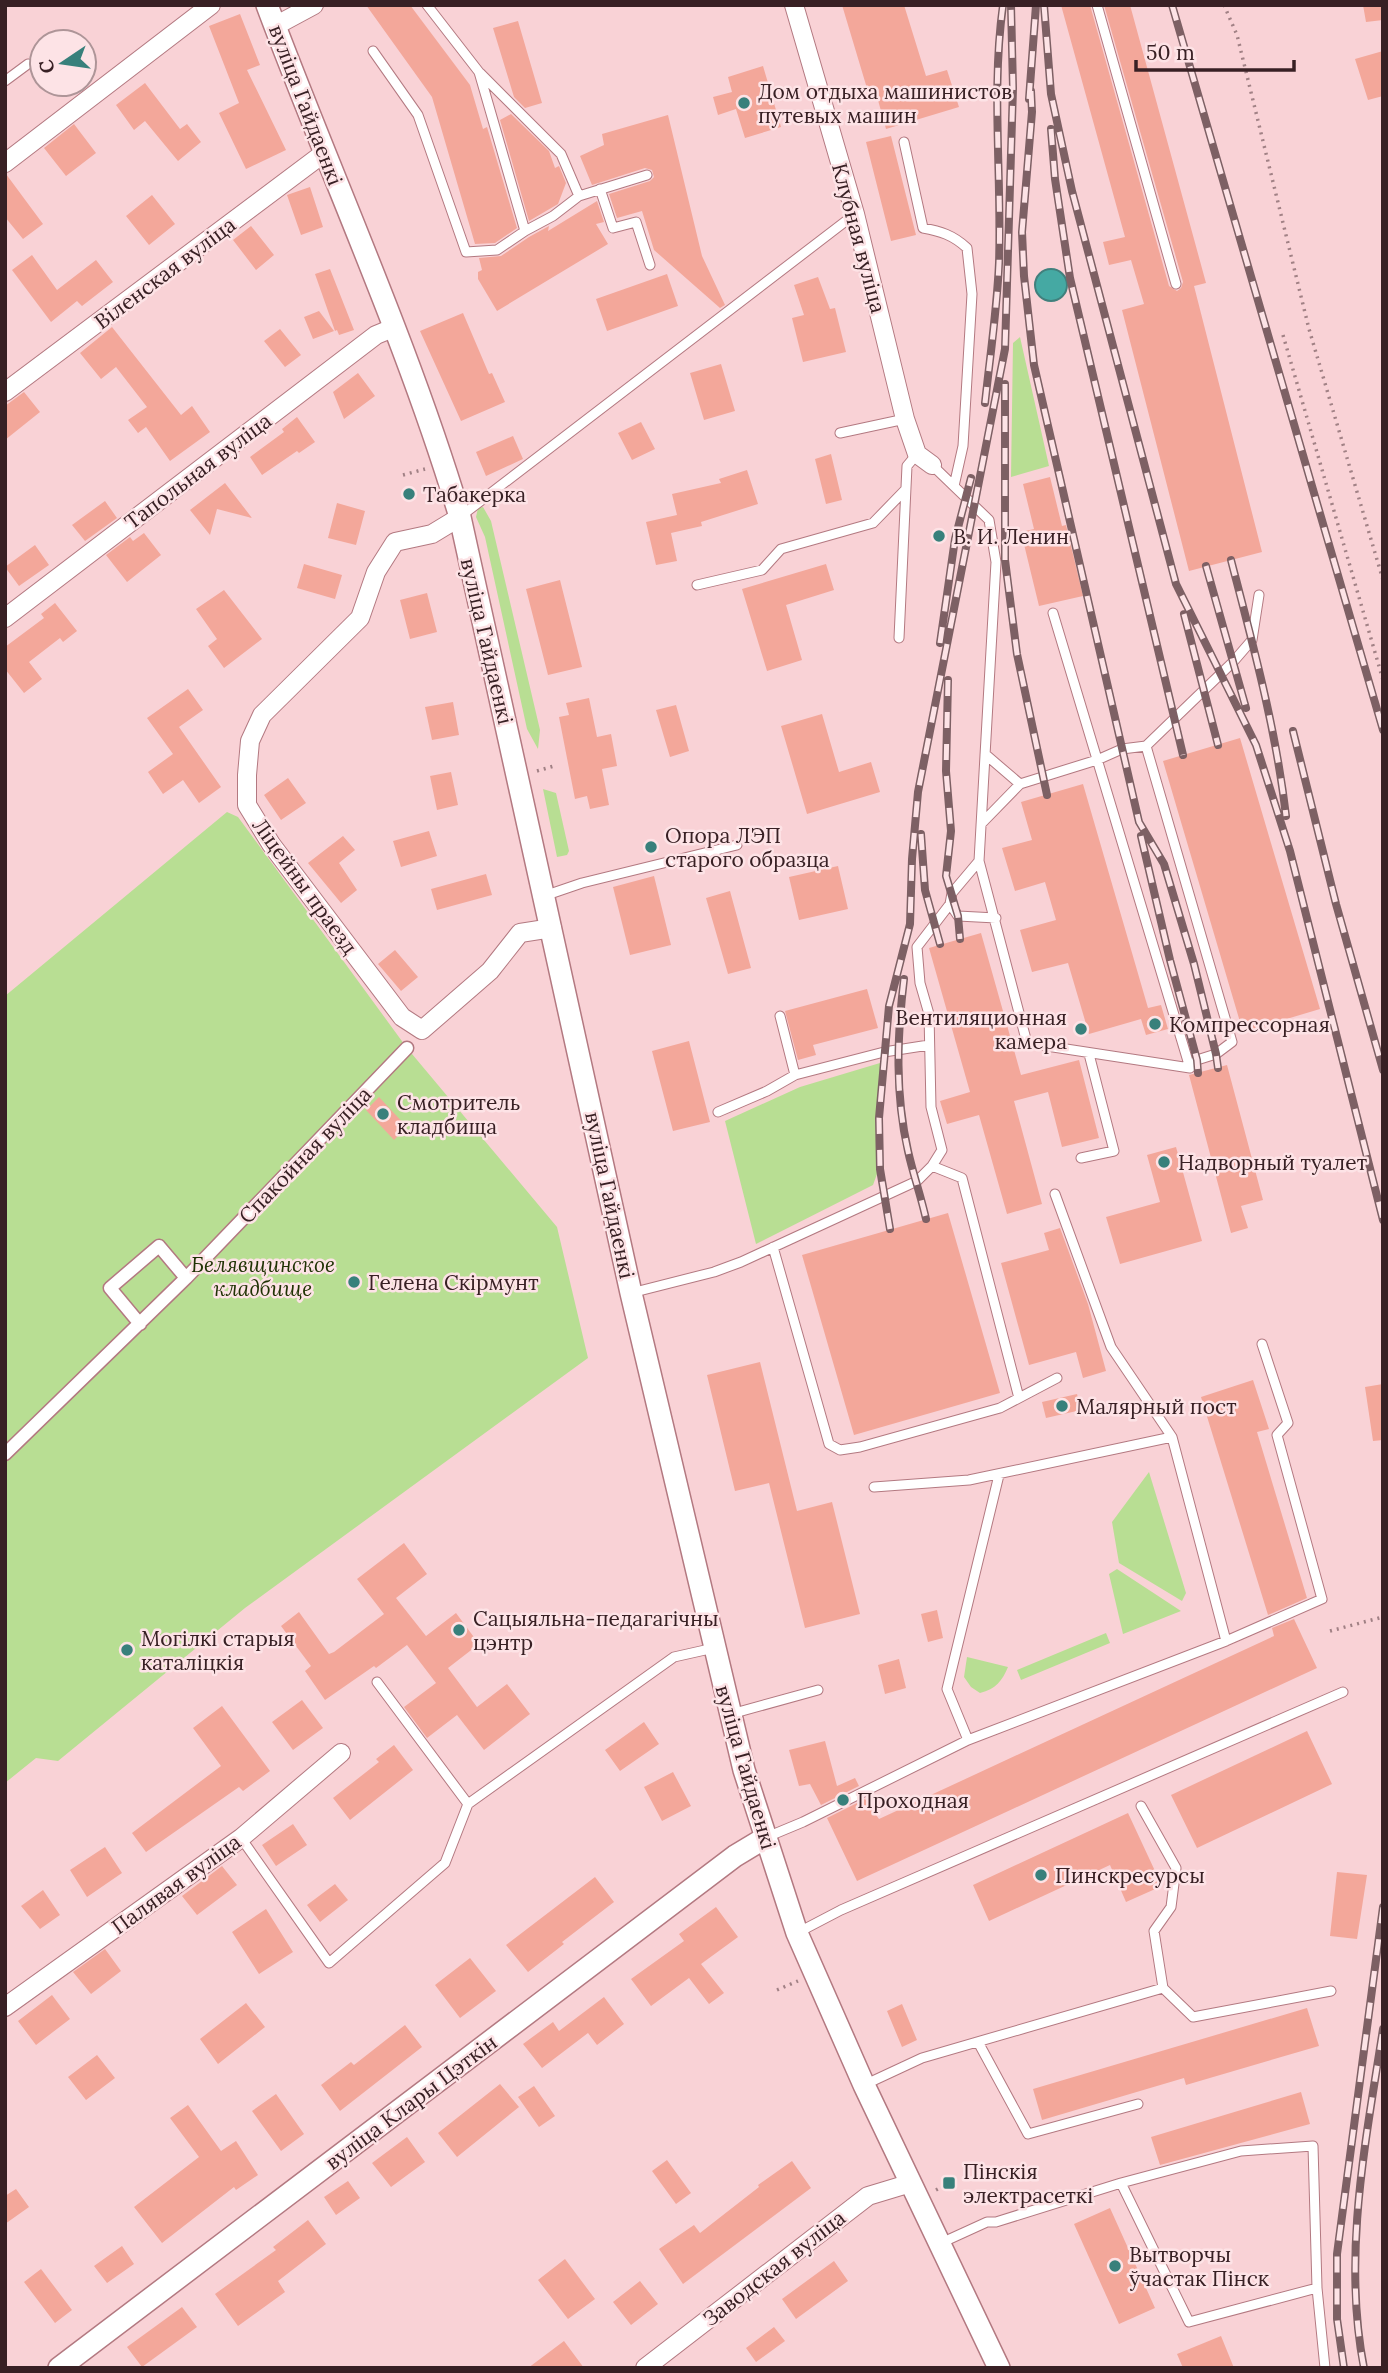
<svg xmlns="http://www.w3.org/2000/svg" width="1388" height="2373" font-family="Lora,serif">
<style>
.green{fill:#b8de93}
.water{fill:#45a9a3;stroke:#41807d;stroke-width:2}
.building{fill:#f3a79a}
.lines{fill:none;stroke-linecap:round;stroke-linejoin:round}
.service-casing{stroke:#b37981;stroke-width:11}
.pedestrian-casing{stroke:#b37981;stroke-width:15}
.minor-casing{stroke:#b37981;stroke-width:20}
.tertiary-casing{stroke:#b37981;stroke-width:24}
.path{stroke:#a18185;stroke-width:3.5;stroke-dasharray:2 5;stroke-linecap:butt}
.service{stroke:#fff;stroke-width:9}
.pedestrian{stroke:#fff;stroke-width:12}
.minor{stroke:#fff;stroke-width:18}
.tertiary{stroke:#fff;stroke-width:21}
.rail-casing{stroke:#7d6064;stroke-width:8}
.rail{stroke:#fde3e6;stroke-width:5;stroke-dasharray:16;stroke-linecap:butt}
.poi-dot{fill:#38807b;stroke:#fde3e6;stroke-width:2.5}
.labels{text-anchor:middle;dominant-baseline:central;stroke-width:5;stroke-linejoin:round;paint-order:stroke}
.poi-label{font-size:21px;fill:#382024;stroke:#fde3e6;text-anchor:start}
.street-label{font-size:21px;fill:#382024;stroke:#fde3e6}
.park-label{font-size:21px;font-style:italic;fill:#1f3203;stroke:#fde3e6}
</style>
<rect width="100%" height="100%" fill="#f9d2d6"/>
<path class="green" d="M1020,337L1049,466L1011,477L1013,343Z
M483,507L491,521L540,730L538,749L527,729L485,537L476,517L478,508Z
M543,789L556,793L569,851L567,855L557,857Z
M227,812L238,817L407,1048L557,1227L588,1358L245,1608L58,1761L36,1758L5,1783V996Z
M880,1063L887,1065L877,1174L873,1185L756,1244L725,1121L800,1087Z
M1149,1472L1186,1593L1182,1601L1119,1563L1112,1522Z
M1117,1569L1181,1611L1123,1634L1109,1574Z
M1106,1633L1110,1643L1021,1680L1017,1670Z
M967,1657L1008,1667C1002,1681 996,1689 980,1693L971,1687L964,1677Z"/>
<path class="water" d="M1035 285a16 16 0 1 1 32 0a16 16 0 1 1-32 0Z"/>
<path class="building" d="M366,5H410L470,85L483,129L487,127L517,228L495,243L475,244L432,97Z
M842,5H904L926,76L947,70L959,107L886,129L876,93L869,95Z
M1061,5H1090L1169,286L1177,291L1181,288L1183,282L1104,5H1130L1206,283L1194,286L1262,552L1189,571L1122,310L1144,304L1131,260L1109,265L1103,242L1125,237Z
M1363,5H1383V20L1366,22Z
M240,14L260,65L247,70L286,150L246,169L219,113L239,103L209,26Z
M518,21L542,103L525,108L514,97L493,28Z
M1383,51V96L1368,100L1355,59Z
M763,66L781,127L745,138L736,109L718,115L713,97L732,92L728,77Z
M145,83L180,129L187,124L201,142L178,161L145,121L134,130L116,105Z
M511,114L549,151L555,168L559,166L566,183L558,204L529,221L500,120Z
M668,115L702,256L725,305L720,308L654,250L642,211L617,218L609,194L650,181L654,177L652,170L645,168L592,185L580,156L604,145L602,134Z
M74,124L96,153L66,176L44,148Z
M891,136L916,235L891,241L866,142Z
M6,174L43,224L23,239L5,217Z
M310,187L323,227L301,235L287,195Z
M152,195L175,224L149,245L126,216Z
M597,201L604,222L596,224L608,244L497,311L478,279V272L482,270L479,258L501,256L529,237L549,226L548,231Z
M251,226L274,255L256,270L233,240Z
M32,255L57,290L96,260L113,282L82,306L77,301L51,322L12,270Z
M330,269L354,330L339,335L337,330L335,331L315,274Z
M667,274L678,306L607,331L596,299Z
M818,277L830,309L835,308L846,352L803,362L792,318L804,315L794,285Z
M319,311L334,331L313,339L304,317Z
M463,313L489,374L492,373L505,402L461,421L420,331Z
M112,327L181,415L192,406L210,432L170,461L146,427L138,433L128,420L147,407L116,367L101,379L80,353Z
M280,329L301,355L285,367L264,341Z
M721,364L735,411L704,420L690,373Z
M358,373L375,396L344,419L333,392Z
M24,392L40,412L5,440V406Z
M297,417L315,442L299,453L297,451L262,475L250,457L284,432L282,429Z
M641,422L655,449L632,460L618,433Z
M513,436L523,459L486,476L476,452Z
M831,454L842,500L826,504L815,459Z
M747,470L758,504L701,522L702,526L671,533L677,561L656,565L646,522L677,515L672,494L721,483L719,479Z
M1050,477L1062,526L1066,525L1083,596L1039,606L1021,532L1034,529L1023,484Z
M225,483L252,518L217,509L210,535L190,510Z
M105,501L117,518L85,541L72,525Z
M337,503L365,511L356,545L328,538Z
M144,533L161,555L127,582L106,555L130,537L133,541Z
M35,545L49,565L19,586L5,567Z
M304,564L342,575L335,599L297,588Z
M826,564L834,590L786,605L802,660L767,671L742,589Z
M560,580L582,667L548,675L526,589Z
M224,590L262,639L224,668L208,646L217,639L196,609Z
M427,593L437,632L410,639L400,600Z
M55,603L77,631L63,642L60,638L29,662L42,679L24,693L5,669V647L44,618L41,614Z
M188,689L203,710L179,727L221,787L199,803L183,780L163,794L148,772L173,754L147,718Z
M589,698L597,737L611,734L617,766L602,769L609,805L590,809L587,796L575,799L559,717L569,715L566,703Z
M453,702L459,735L432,740L425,707Z
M676,705L689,751L670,757L656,710Z
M822,714L839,772L871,762L880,792L807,814L781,726Z
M1240,738L1320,1009L1243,1032L1163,761Z
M451,772L458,805L437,810L430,776Z
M288,778L306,803L281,820L264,795Z
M1083,784L1148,1008L1161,1005L1168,1029L1146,1035L1141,1019L1089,1034L1068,963L1032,972L1020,930L1056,920L1045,882L1015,891L1002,848L1032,840L1021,802Z
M429,831L437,856L401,867L393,841Z
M343,836L355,850L339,863L357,890L341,903L308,863Z
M838,866L848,909L799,920L789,877Z
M486,874L492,895L437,910L431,889Z
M654,876L671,945L630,955L613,887Z
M730,891L751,968L728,974L706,898Z
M981,933L1021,1075L1079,1060L1099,1138L1062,1147L1048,1092L1014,1101L1042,1204L1007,1214L979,1115L947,1124L940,1101L970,1092L929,948Z
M395,950L418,977L401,991L378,964Z
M867,989L878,1028L813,1045L816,1055L798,1060L785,1011Z
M689,1041L710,1122L673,1131L652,1051Z
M1227,1065L1263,1200L1241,1206L1248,1228L1231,1233L1189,1075Z
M379,1097L407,1127L394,1140L366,1110Z
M1176,1147L1202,1241L1120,1264L1106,1217L1160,1202L1147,1155Z
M948,1213L1000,1393L854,1435L802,1255Z
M1060,1228L1088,1304L1106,1371L1083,1378L1076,1352L1029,1365L1001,1263L1049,1250L1044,1233Z
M760,1362L797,1511L832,1502L860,1614L805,1628L769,1483L735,1491L707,1375Z
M1253,1380L1269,1429L1257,1432L1307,1598L1268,1615L1201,1397Z
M1383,1384V1440L1373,1441L1365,1387Z
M1077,1394L1081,1410L1046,1418L1042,1402Z
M404,1543L427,1574L396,1598L426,1636L456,1613L479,1644L448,1668L477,1707L507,1684L530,1714L484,1750L457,1715L427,1738L404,1707L436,1683L407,1645L376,1668L374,1666L325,1700L305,1671L311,1666L281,1626L299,1612L329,1654L334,1652L384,1614L357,1579Z
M937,1610L943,1638L928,1642L921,1614Z
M1294,1619L1317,1668L857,1881L827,1818L865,1799L879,1819L1274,1636L1272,1628Z
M899,1659L906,1688L885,1694L878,1665Z
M302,1700L323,1728L293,1750L272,1722Z
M222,1706L270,1771L243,1791L239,1787L146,1852L132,1833L221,1766L193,1728Z
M644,1722L659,1744L620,1771L605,1750Z
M1307,1731L1332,1784L1197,1848L1171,1795Z
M825,1741L837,1786L855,1778L859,1786L821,1805L810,1784L799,1786L789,1750Z
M394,1745L413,1770L350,1820L333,1798L379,1762L376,1759Z
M673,1772L691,1806L662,1821L644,1787Z
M1128,1813L1162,1886L1126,1902L1110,1865L989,1921L973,1885Z
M293,1824L307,1845L276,1866L262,1845Z
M105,1847L122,1873L87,1897L70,1870Z
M222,1866L237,1885L197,1915L182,1896Z
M1337,1872L1367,1875L1357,1939L1330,1936Z
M595,1877L614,1902L562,1942L564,1944L528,1972L506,1945Z
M335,1884L348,1900L320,1922L307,1905Z
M43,1890L60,1915L40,1929L21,1906Z
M716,1907L738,1937L701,1964L724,1993L709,2004L689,1978L651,2006L631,1979L684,1941L679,1934Z
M266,1909L293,1952L259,1974L232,1932Z
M105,1949L121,1971L91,1994L73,1972Z
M470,1958L496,1991L460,2018L435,1985Z
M52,1995L70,2019L36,2045L18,2021Z
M604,1997L624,2024L597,2045L588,2033L542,2068L523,2044L553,2022L559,2031Z
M246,2003L265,2027L218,2064L200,2039Z
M902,2004L917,2040L902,2047L887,2011Z
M1307,2008L1319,2046L1186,2085L1184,2078L1042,2120L1033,2089Z
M405,2025L422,2047L340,2111L321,2085L351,2062L354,2065Z
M97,2055L115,2078L86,2100L68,2077Z
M500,2084L519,2107L457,2157L438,2133Z
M534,2086L555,2116L539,2127L518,2097Z
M1301,2092L1310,2124L1160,2165L1151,2137Z
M276,2094L304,2134L281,2151L252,2111Z
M188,2105L221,2151L236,2141L258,2175L236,2190L234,2187L162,2243L134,2207L199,2157L170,2118Z
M407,2137L425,2162L391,2187L372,2163Z
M667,2160L691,2193L676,2204L652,2171Z
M792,2161L811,2188L683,2284L659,2249L694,2225L700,2233L759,2187L758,2185Z
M348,2181L360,2198L336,2215L324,2197Z
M16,2189L29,2207L5,2224V2196Z
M1110,2208L1155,2308L1119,2324L1074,2224Z
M308,2220L326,2244L278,2281L285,2292L238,2326L215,2294L276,2250L273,2247Z
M122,2246L134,2264L107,2283L94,2266Z
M565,2259L595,2299L568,2319L538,2280Z
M834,2261L848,2281L796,2319L782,2299Z
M41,2269L72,2310L55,2323L24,2282Z
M640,2281L658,2304L631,2325L613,2302Z
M182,2307L197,2327L142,2367L127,2347Z
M774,2327L785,2341L756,2362L746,2348Z
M1221,2336L1234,2368H1183L1177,2354Z
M564,2341L584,2368H528Z"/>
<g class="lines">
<g class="service-casing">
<path id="service" d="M1097,5L1176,284
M373,51L418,115L466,252L497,250L525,231L479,72L427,5
M480,73L561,154L579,196L647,175
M5,81L28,64
M904,142L923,228C940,231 953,235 967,248L972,294L963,446L954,486
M600,189L613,228L636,222L650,265
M525,231L553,216L579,196
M840,433L905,419
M932,465L989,520L996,562L979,861L1027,1043L1190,1068L1197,1060L1216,1054L1232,1042L1146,746
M461,516L855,214
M697,585L762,570L781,549L873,523L906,489
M1053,613L1190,1068
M899,638L907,466L917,454
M1020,784L1097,760L1122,749L1146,746L1233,662L1252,640L1259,595
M981,824L1020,784L985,754
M544,896L582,883L737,845
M950,904L958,916L996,918
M780,1016L795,1075
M718,1112L767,1091L795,1075L884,1052L929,1045
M1081,1158L1114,1151L1089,1054
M932,1166L962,1178L1019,1398
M773,1247L829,1444L840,1450L860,1447L1000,1408L1057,1378
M631,1293L714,1272L741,1262L917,1181L932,1166L942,1150L931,1107L929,1014L920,983L917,947L950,904L952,893L979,861
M874,1487L969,1480L1172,1437
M1226,1641L1322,1599L1277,1435L1288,1423L1262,1344
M377,1682L468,1804
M731,1714L818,1690
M968,1740L947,1689L999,1475
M1141,1806L1176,1868L1171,1907L1154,1931L1163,1988
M767,1837L803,1822L968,1740L1226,1641L1172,1437L1111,1347L1055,1194
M241,1838L329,1963L445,1863L468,1804L674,1657L714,1648
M797,1933L841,1910L1343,1692
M978,2042L1028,2134L1138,2104
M864,2085L922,2058L1163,1988L1193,2017L1331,1991
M1121,2183L1189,2322L1317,2288
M941,2243L987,2222H996L1121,2183L1241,2151L1313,2146L1317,2288L1325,2368"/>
</g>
<g class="pedestrian-casing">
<path id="pedestrian" d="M140,1324L110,1288L159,1246L186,1278
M5,1454L186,1278L407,1048"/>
</g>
<g class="minor-casing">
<path id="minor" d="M794,5L855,214L905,419L917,454L932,465
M275,26L314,5
M5,163L211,5
M5,392L324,153
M460,517L432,534L395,542L376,572L360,618L262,715L250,741L247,775V805L271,844L402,1017L422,1030L490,971L520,933L552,928
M5,618L376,335L393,328
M5,2007L241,1838L341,1753
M645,2368L868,2196L911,2183"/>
</g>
<g class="tertiary-casing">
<path id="tertiary" d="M267,5C331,176 408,343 460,517L631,1293L744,1770L797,1933L864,2085L999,2368
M59,2368L735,1856L765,1838"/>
</g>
<path class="path" d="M1224,5L1237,35L1309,329L1383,580
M1283,335L1383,680
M403,475L425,469
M537,771L554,766
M1330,1631L1383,1617
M777,1990L798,1981
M936,2190L949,2183"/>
<use href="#service" class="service"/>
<use href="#pedestrian" class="pedestrian"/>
<use href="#minor" class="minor"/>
<use href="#tertiary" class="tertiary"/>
<g class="rail-casing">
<path id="rail" d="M1044,5L1051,94L1072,191L1176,584L1256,745L1290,851L1383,1220
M1172,5L1383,730
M1031,91L1032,112L1022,232L1024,276L1034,365L1139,822L1164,864L1194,964L1216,1054L1218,1068
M1029,99L1036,5
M1051,129L1055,179L1070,278L1183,755
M1005,384V560L1017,654L1047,795
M985,403C990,356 997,310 999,263C1002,177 991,91 1003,5
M1231,560C1253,645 1276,729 1286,816
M1206,566L1246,708
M1184,614L1218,745
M940,643L955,539L971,478
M948,680L946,771L951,831L946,876L958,916L960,939
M1293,731L1336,904L1383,1070
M921,834L925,890L940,944
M1141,836L1170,960L1197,1060L1198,1073
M904,979C897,1037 895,1094 908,1151C913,1174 921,1196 926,1219
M890,1229L880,1169L879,1118L889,1006L910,924L912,859L918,792L1005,349L1013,88L1011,5
M1344,2368L1337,2319V2254L1383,1907
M1364,2368C1342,2256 1366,2140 1383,2029"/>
</g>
<use href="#rail" class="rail"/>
</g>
<g class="poi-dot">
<circle cx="744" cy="103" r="7"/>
<circle cx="409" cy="494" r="7"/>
<circle cx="939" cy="536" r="7"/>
<circle cx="651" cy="847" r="7"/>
<circle cx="1155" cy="1024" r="7"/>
<circle cx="1081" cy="1029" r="7"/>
<circle cx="383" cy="1114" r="7"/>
<circle cx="1164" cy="1162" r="7"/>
<circle cx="354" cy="1282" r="7"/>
<circle cx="1062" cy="1406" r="7"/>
<circle cx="459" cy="1630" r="7"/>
<circle cx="127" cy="1650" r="7"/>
<circle cx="843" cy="1800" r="7"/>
<circle cx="1041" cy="1875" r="7"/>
<rect x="942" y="2176" width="14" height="14" rx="3.5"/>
<circle cx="1115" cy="2266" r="7"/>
</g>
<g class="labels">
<g class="poi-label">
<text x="758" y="91">Дом отдыха машинистов<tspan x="758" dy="24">путевых машин</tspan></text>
<text x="423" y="494">Табакерка</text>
<text x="953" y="536">В. И. Ленин</text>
<text x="665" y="835">Опора ЛЭП<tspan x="665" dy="24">старого образца</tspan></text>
<text x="1067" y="1017" text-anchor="end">Вентиляционная<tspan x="1067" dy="24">камера</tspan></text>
<text x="1169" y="1024">Компрессорная</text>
<text x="397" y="1102">Смотритель<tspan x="397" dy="24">кладбища</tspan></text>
<text x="1178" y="1162">Надворный туалет</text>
<text x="368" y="1282">Гелена Скірмунт</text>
<text x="1076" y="1406">Малярный пост</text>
<text x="473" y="1618">Сацыяльна-педагагічны<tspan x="473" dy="24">цэнтр</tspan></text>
<text x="141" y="1638">Могілкі старыя<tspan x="141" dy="24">каталіцкія</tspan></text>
<text x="857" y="1800">Проходная</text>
<text x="1055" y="1875">Пинскресурсы</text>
<text x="963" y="2171">Пінскія<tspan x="963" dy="24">электрасеткі</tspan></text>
<text x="1129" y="2254">Вытворчы<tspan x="1129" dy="24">ўчастак Пінск</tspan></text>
</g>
<g class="street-label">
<text transform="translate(306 105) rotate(69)">вуліца Гайдаенкі</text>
<text transform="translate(859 238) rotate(75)">Клубная вуліца</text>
<text transform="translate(165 273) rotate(-37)">Віленская вуліца</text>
<text transform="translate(198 471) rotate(-37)">Тапольная вуліца</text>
<text transform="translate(487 641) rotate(77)">вуліца Гайдаенкі</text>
<text transform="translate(305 886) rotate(54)">Ліцейны праезд</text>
<text transform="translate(305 1155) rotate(-46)">Спакойная вуліца</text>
<text transform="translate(610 1195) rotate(78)">вуліца Гайдаенкі</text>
<text transform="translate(746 1767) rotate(74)">вуліца Гайдаенкі</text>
<text transform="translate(176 1884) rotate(-36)">Палявая вуліца</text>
<text transform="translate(411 2102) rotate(-37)">вуліца Клары Цэткін</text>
<text transform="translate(774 2268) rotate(-38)">Заводская вуліца</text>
</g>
<g class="park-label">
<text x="263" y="1264">Белявщинское<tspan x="263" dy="24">кладбище</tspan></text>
</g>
</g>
<rect width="1388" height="2373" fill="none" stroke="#382024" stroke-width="14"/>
<g transform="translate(63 63) rotate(257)"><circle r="33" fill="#fde3e6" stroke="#ae9598" stroke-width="2"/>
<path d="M0-5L12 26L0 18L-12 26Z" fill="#38807b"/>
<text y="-10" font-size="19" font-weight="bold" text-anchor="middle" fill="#382024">С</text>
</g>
<path d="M1136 60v10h158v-10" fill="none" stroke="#382024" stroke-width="3.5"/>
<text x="1146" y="60" font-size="21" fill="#382024" stroke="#fde3e6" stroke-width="5" paint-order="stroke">50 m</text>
</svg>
